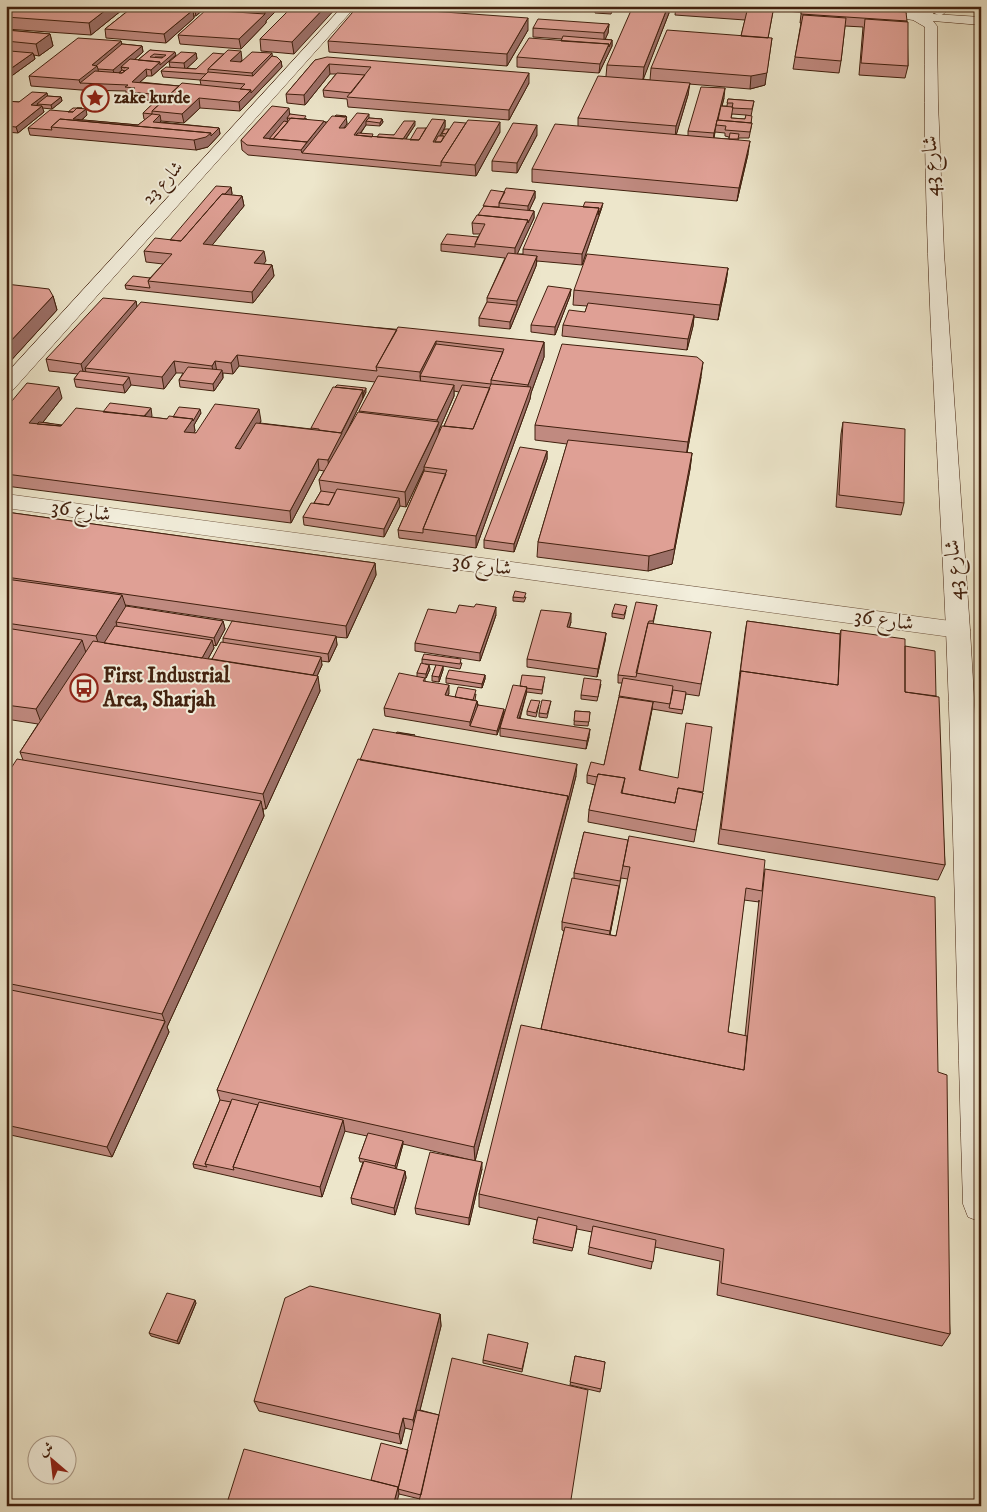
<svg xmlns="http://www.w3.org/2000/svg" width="987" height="1512" font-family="'IM FELL DW Pica',Amiri,serif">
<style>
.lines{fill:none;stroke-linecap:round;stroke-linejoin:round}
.street-casing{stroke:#6c523d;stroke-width:1}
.secondary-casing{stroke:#41200e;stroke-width:1}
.street{fill:#f3efdd;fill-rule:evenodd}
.secondary{fill:#f3efdd;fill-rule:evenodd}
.wall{fill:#c08a80;stroke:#41200e;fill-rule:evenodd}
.shaded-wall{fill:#9c7068;stroke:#41200e}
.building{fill:#dfa095;stroke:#41200e;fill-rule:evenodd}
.labels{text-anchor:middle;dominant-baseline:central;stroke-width:4;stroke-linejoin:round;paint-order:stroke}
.far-poi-label{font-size:18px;font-weight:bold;fill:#41200e;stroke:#f3efdd;text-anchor:start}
.far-street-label{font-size:18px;fill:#41200e;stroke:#f3efdd}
.street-label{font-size:21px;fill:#41200e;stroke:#f3efdd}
.poi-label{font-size:21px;font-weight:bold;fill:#41200e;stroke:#f3efdd;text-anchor:start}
</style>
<rect width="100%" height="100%" fill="#ede6cb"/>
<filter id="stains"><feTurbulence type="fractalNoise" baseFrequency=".004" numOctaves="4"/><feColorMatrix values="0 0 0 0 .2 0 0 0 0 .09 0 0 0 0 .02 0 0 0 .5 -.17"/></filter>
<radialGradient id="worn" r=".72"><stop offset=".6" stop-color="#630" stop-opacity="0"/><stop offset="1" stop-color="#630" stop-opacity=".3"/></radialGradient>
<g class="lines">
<g class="street-casing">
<path id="street" d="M922,6H938L946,12L940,16Z
M6,494L958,622L967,624L970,630L967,636L958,638L6,508Z"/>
</g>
<g class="secondary-casing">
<path id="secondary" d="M343,6H356L13,390L6,392V374Z
M766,6C781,6 836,2 844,11L838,15L772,10Z
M855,6L929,7L935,11L933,14L981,17V25L933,21L937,26L938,102L944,253L970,630L981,816V1222L968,1217L963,1204C957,1013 954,821 946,630C937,429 922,229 925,27L913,20L906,19L904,16L907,13L861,10Z"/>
</g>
<use href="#street" class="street"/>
<use href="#secondary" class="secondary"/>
</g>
<path class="wall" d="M6,6L16,7L17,6H127L91,35L6,29Z
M134,6H207L196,16H194V18L166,43L106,38L105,29Z
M210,6H281L266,21V23L241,49L180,44L178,35L208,10V8Z
M293,6L294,54L261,51L260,39Z
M366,6H393L391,8L528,30L507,66L329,52L328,41Z
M509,6H516L514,9L509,8Z
M676,6H774L768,38L765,85L750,89L689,84L688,95L676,135L688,136V131L724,98L722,106H727L728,99L754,101L751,116V123H752L749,138H739L738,140L748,154L737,201L532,182V169L578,126V118L606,76L607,65L669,13L643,79L650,80L651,68L741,36L745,20L675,15ZM732,114L746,115L745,119L731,118ZM715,132L725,133V136L729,137V139L714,138Z
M802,6L907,21L908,66L905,78L859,75L863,27L845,26L841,61L839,73L793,69L801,23H800Z
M613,9L611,14L595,13V10Z
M609,24L608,33L605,39L612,40V46L599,73L517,67V57L561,41L562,39L533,37V28Z
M6,30L50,34L53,46L39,56L34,55L35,59L6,80Z
M121,41L122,44L142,46L143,52L134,60H138L150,50L176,55L152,76H147L140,82L179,86L201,85L200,80L163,77L161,71L170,67L169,62L196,53L197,59L187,68L196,69L242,60L241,62L272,56L281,61L282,67L240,111L200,108L184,123L161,121L160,122L219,128L220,134L208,147L196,150L30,135L28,128L87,115L82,120L138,125L145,120L144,119L143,113L156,101L132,99L131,94H126V91L81,90L31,86L29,76ZM155,57H163L162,58H154Z
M315,60L529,83L509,120L348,107L347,99L324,97L323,90L336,74H330L305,105L287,103L286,94Z
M47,93V96L61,97L62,101L52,109L42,108L44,112L18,133L6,132V101L19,102Z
M290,114L307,119L306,120L327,122L346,116L347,124L344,128H345L369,118L382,119L383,122L380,126L366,125L361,133L374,137L394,135L415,125L406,139L410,140L426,128L445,120V127L440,136H442V133L500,132L476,176L248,155L242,150L241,140Z
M537,135L517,173L492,171V161Z
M231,187L232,194L231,195L242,196L244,206L212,245L266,261L263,264L272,265L274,276L253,303L126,289L125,285L150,278L163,264L146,262L144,251L170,240Z
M535,191V198L529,210L534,211V218L517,254H523V249L583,207H602L582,265L537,261L536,266L510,329L479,326V318L487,302V298L505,258L441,251V244L478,237L480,234H473L472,223L478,215L505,192Z
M728,268L726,282L718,320L694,317L693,326L687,350L562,336L563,325L585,312L587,306L573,305L574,290Z
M6,284L53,296L57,310L6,366Z
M571,289L570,296L555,335L531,332V325Z
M136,301L137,307L544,342V357L531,393L530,399L476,548L399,538L398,530L424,471V469L406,507L400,506L384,537L304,525L303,517L314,503L321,491L319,480L324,471L319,470L291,523L6,486V408L62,398L43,422L62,426L103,412L152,416L151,417L167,419L173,417L201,413L194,425L195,431L193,433H196L261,421L260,423L311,429V428L366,392L343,439L359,412L375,382L239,366L233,374L223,373V378L214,391L180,387L179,380L183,373H176L164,389L131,385L125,393L76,387L74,379L78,374L49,371L46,359ZM454,391L459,392L444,426L439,432V430L454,396Z
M701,377L687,453H692L690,469L672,564L648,571L537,557L538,542L567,444L535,440V425Z
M843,422L904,503L901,515L836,507L841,434Z
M547,451V459L514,552L484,548V540Z
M6,512L375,563L376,575L347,638L336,637L337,645L329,662L321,661L322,665L317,676L320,691L266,809H263L264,816L167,1027L169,1032L112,1157L6,1134V776L23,760L20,752L38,724L6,719ZM125,605L272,627L223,638V642L212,659H208L214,648L213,645L216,646L225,629L223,621L126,607Z
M513,597H526L524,602L513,601Z
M657,605L653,624L711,632L699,696L686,694L682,714L652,709L640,770L703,793L694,842L588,822L589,810L595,785L587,783V775L604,765L622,683H618V675Z
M626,610L624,619L612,617V613Z
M456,613L496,615L480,661L415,651V643Z
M747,621L840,634L841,630L905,646L936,696L945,865L938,880L718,844L745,633Z
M571,622L569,628L606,633L605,641L597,677L527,667V659Z
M422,659L462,663L460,669L443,666V670L439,682L432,681V676L436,665L425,664L430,669L426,678H425V681L449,693L448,696L455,697L476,694L475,700L477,701L478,705L504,713L520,686L544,681L542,694L527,692L526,695L520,719L589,737L586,749L500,736V728L504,715L497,735L385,716L384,708L417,676V673L422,663Z
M485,675V679L482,688L446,683V678Z
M601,684L597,701L581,699V695Z
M551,701L550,705L547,718L539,717V713Z
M539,705L536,717L527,715V711Z
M575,711L590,712L588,726L574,725Z
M415,736L576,776L475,1161L403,1144L396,1169L405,1171L406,1178L395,1215L352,1204L351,1198L363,1162H360L359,1158L367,1136L344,1131L322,1197L194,1168L193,1164L220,1100L217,1090L360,760Z
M584,832L764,873L938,1072L950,1334L942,1346L717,1295L720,1261L655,1247L651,1269L588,1254L592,1232L577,1229L572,1251L533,1243L537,1220L479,1207V1194L541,1029L564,931L562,930V922L574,878V873ZM621,878L628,879L616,936L610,935ZM744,900L759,902V900L745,1036L728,1032Z
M482,1169L469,1225L416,1214L415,1208Z
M196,1303L179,1344L151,1336L149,1333Z
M440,1314L441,1326L420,1410L439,1415L420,1499L399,1494L371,1480L408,1450L413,1430L405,1428L401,1444L259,1411L254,1401Z
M528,1343L522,1372L483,1363V1360Z
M575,1356L605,1362L600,1392L570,1385Z"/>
<path class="shaded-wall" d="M111,6H127L91,35L89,23Z
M195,6H207L196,16L194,7Z
M271,6H281L266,21V23L241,49L239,39L265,14V12Z
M326,6H338L294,54L292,42Z
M528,6H533L532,8L521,11V8Z
M668,6H670L669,13L643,80L644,67Z
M193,10L194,18L166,43L164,34Z
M528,18V30L507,66V54Z
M609,24L608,33L604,42V33Z
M50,34L53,46L39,56L36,44Z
M772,38L765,85L750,89L751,76Z
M612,40V46L599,73L600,64L609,44Z
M121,41L123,51L98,69L99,75L80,83L79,80L92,65Z
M9,45L12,57L6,61V47Z
M142,46L143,52L125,68L121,67L122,70L115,76L113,70Z
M241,51L242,60L232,70L230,61Z
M175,52L176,55L152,76L151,70L160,62Z
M33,53L35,59L6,80V72Z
M196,53L197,59L185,70L184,63Z
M272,53L273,63L254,82L252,73Z
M281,61L282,67L240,111L239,102Z
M329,64L330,74L305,105L304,95Z
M146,69L147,76L133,88L132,82Z
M529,73V83L509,120V110Z
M690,83L688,95L675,139L676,126Z
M725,88L724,98L718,121L716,125L713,143L714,133Z
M47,93L48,99L37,104L38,107L31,105Z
M61,97L62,101L52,109L51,105Z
M199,98L200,108L184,123L182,114Z
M42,106L44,112L18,133L16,127Z
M289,108L290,118H287L288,121L273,139L263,138Z
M86,109L87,115L77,124L73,119Z
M369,114V121H366V125L356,139L354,135Z
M160,115L161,121L154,128L153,122Z
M346,116L347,124L339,134V128Z
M382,119L383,122L380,126V123Z
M445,120V127L435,145L433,142Z
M324,121L327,124L302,153L301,150Z
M415,121V125L401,146V142Z
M500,122V132L476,176L475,165Z
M537,125V135L517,173V163Z
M219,128L220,134L208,147L196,150L194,140L211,133Z
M750,141L748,154L737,201L739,188Z
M231,187L232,194L183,252L182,245Z
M535,191V198L528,213V206Z
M242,196L244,206L205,254L203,244Z
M603,203L602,207L582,265V254L599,208Z
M534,211V218L515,259V248L528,220Z
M264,251L266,261L256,274L254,263Z
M537,256L536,266L510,329V322L517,305V301Z
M272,265L274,276L253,303L252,292Z
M728,268L726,282L718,320L720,305Z
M571,289L570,296L555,335V327Z
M53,296L57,310L6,366V346Z
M136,301L138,312L85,368L86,372L84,375L81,364Z
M694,315L693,326L687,350L688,339Z
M436,341V356L420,376L421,387L420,372Z
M544,342V357L531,393L530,399L476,548V536L528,394V385Z
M237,355L239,366L233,374L231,363Z
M174,361L176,373L164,389L162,377Z
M215,361L217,372L214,377L212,366Z
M703,362L701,377L686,458L688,442Z
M222,370L223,378L214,391L213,384Z
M129,377L131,385L125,393L123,385Z
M454,385V396L439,430V437L424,467V469L406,507L405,492L438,425L437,420Z
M59,387L62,398L36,431L29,423Z
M366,388V392L363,398V394Z
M363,390V398L343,439L329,472L328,460Z
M151,408L152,416L144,428L142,420Z
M200,409L201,413L194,425L195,431L186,443L184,432Z
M259,409L261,421L237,460L235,448Z
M547,451V459L514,552V544Z
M692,453L690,469L672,564L648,571L649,556Z
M318,459L319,470L291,523L290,511Z
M399,498L400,506L384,537V529Z
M375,563L376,575L347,638L346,626Z
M122,595L127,610L116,622L117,626L101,652L96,636Z
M496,607V615L480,661V653Z
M571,613V622L567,636V627Z
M223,621L225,629L216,646L214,638Z
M606,633L605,641L597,677L598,669Z
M336,636L337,645L329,662L328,654Z
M82,640L87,656L42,725L36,709Z
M212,640L214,648L204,666L202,658Z
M321,657L322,665L314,683L313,675Z
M429,665L430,669L426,678V674Z
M443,666V670L439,682V677Z
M485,675V679L482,688V684Z
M318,676L320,691L266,809L263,794Z
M449,685V693L445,703V695Z
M527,687L526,695L517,726V718Z
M477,701L478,709L470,726V722Z
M653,702L652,710L638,778L639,770Z
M504,709V713L497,735V731Z
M590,729L589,737L586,749L587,741Z
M577,764L576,776L567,812L475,1161L474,1147Z
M261,801L264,816L167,1027L169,1032L112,1157L107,1147L165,1022L162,1014Z
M619,886L618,894L609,939L610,931Z
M343,1120L345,1131L322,1197L320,1187Z
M403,1141V1144L396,1170L395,1166Z
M482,1162V1169L469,1225V1218Z
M405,1171L406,1178L395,1215L394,1208Z
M195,1300L196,1303L179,1344L177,1341Z
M440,1314L441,1326L415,1430L413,1420Z
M403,1418L405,1428L401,1444L399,1434Z
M398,1487L399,1494L396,1506H393Z"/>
<path class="building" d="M6,6L16,7L8,12H6Z
M17,6H111L89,23L6,17V13Z
M134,6H150L193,10L164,34L105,29Z
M210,6H271L265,12L208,8Z
M293,6H326L292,42L260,39Z
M358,6H360L528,18L507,54L328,41Z
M597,6H613L611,11L595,10Z
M633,6H668L644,67L607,65Z
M679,6H774L768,38L741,36L747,11Z
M802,6L906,12L907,21L801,14Z
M206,10L265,14L239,39L178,35Z
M803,15L846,18L841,61L795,57Z
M538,19L609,24L604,33L533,28Z
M865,19L908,22V66L861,63Z
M6,30L50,34L36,44L6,41Z
M667,30L772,38L767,73L751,76L651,68Z
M563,36L612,40L609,47V44L561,41Z
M78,38L121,41L92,65L97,66L79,80L29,76Z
M529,38L609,44L600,64L517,57Z
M122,44L142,46L113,70L98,69L97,66H96Z
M150,50L175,52L160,65V62L138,60ZM154,54L166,55L162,58L150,57Z
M228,50L241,51L230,61L241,62L252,52L272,53L252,73L208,69Z
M10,51L33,53L6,72V53Z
M181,52L196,53L184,63L169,62Z
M213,53L224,54L208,69V72L206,74L161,71L166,67L196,69Z
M272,56L277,57L281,61L251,93V90L240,89L245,84L200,80L208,72L253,76Z
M327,57L529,73L509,110L347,97L371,67L329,64L304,95L286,94L315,60Z
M130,59L160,62L151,70L146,69L132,82L179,86L152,111V114L143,113L162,95L130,92L135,88L125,87L128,85L80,83L95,71L122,73L129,68L121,67Z
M122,70L125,71L122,73H119Z
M337,73L365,75L351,93L323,90Z
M598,76L690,83L676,126L578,118Z
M182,83L251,90L239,102L199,98L182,114L152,111Z
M701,87L725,88L714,133L688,131Z
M32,92L47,93L31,105L42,106L16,127L6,126V101L19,102Z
M47,96L61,97L51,105L37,104Z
M728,99L754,101L752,109L732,108L733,103H727Z
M272,106L289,108L263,138L307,142L301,150L247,145L241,140Z
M721,106L733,107L731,118L745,119L746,115L752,116L751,123L718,120Z
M73,108H82H77L73,112H68Z
M77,108L86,109L73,119L138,125L152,114L160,115L153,122L219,128L211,136V133L60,119L51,127L52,130L28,128L50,110L73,112Z
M357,113L369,114L354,135L419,140L432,119L445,120L433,142H441L454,122L466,123L441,162V166L302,153L332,116L347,117L339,128H345Z
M290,114L306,116L304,119L287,118Z
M336,115L346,116L345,117L335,116Z
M291,118L324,121L307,142L273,139Z
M369,118L382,119L380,123L366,121Z
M60,119L211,133L206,137L194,140L51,127Z
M468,120L500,122L475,165L441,162Z
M717,120L752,123L750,132L725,130L726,126L716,125Z
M284,121L288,122L273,139H269Z
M404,121H415L403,139L377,137L379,134L394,135Z
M513,123L537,125L517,163L492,161Z
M555,124L750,141L739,188L532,169Z
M417,128H426L419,140H410Z
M445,129H449L446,134L442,133Z
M358,133L373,134L372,137L356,135Z
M730,133L739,134L738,139H729Z
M438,136H444L441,142H435Z
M216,186L231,187L225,194H222L181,241L170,240Z
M506,188L535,191L528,206L499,203Z
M491,190L505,192L499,203V207L483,206Z
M222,194L242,196L203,244L264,251L254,263L272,265L252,292L148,281L172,254L144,251L155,238L181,241Z
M585,202L603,203L598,215L599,208L583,207Z
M543,203L599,208L582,254L523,249Z
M484,206L534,211L528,223V220L478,215Z
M477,215L528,220L515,248L475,244L485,224L472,223Z
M447,234L478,237L475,244V247L441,244Z
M508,253L537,256L517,301L487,298Z
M587,254L728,268L720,305L574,290Z
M133,276L150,278L148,281L150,288L125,285Z
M6,284L49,289L53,296L6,346V308L11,303L6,302Z
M548,286L571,289L555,327L531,325Z
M103,298L136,301L81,364L46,359Z
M141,302L397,330L376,367L377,371L237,355L231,363L215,361L212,366L174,361L162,377L85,368Z
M487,302L517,305L510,322L479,318Z
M588,303L694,315L688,339L563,325L569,310L585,312Z
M398,327L544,342L528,385L491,380L504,349L436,341L420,372L376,367Z
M436,344L503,352L491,380V384L420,376Z
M562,344L697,357L703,362L688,442L535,425Z
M188,367L222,370L213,384L179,380Z
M80,371L129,377L123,385L74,379Z
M378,376L454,385L437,420L359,411Z
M27,383L59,387L29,423L61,426L76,408L167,419L169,416L193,419L184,432L196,433L215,404L259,409L235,448L240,449L256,423L342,433L328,460L318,459L290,511L6,474V408Z
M491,384L531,387L476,536L423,529L447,470L424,467L442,426L473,429Z
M337,385L366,388L363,394V390L335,387Z
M462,385L490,388L473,429L444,426Z
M333,387L363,390L341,433L319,430V429L311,428Z
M110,403L151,408L144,416L103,412Z
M179,407L200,409L193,421V419L173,417Z
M358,412L439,422L405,492L319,480Z
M39,422L62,425L60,426L37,424Z
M843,422L905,429L904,503L839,495Z
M568,440L692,453L674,549L649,556L538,542Z
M520,447L547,451L514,544L484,540Z
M424,471L446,474L423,529V533L398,530Z
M337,489L399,498L384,529L303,517L311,503L329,505Z
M321,491L335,493L329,505L314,503Z
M6,512L375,563L346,626L6,577Z
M6,579L122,595L96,636L6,623Z
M515,591L526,593L524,598L513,597Z
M636,602L657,605L653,621H649L648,623L636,677L618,675Z
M476,604L496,607L480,653L415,643L428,609L456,613L459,605L474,607Z
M615,604L627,606L624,615L612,613Z
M126,606L223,621L214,638L116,622Z
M541,610L571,613L567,627L606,633L598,669L527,659Z
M232,621L336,636L328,654L223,638Z
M747,621L840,634L838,685L741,671L740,674Z
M648,623L711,632L701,684L636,673Z
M115,626L212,640L202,658L104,643Z
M6,628L82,640L36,709L6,705Z
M841,630L905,639V692L939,697L945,865L721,829L741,671L838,685Z
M93,641L318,676L263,794L20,752Z
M221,642L321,657L313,675L212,659Z
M905,646L935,651L936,696L905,692Z
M424,654L461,659L460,664L422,659Z
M421,663L429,665L426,674L417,673Z
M436,665L443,666L439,677L432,676Z
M449,670L485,675L482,684L446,678Z
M399,673L425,678L423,681L449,685L445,695L477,701L470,722L384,708Z
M522,675L545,677L542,690L526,688L527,687L520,686Z
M584,678L601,680L598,697L581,695Z
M623,678L673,686L670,704L619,696Z
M513,685L527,687L517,718L590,729L587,741L500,728Z
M458,687L476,690L473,700L455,697Z
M673,690L686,692L683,710L669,708Z
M619,697L653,702L639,770L678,778L686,723L712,727L703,792L678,788L675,803L622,793L625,778L598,774L597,777L587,775L591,762L604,765Z
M531,700L540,701L536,713L527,711Z
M542,700L551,701L547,714L539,713Z
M478,705L504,709L497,731L470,726Z
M575,711L590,712L589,722L574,721Z
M373,729L577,764L568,800V796L360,760Z
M397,732L415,735L396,733Z
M17,759L261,801L162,1014L6,983V776Z
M358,759L568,796L474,1147L217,1090Z
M598,774L625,778L621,793L675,803L678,788L703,793L696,830L589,810Z
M584,832L628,840L620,881L574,873Z
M629,836L765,860L762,891L746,888L728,1032L747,1036L744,1070L541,1029L565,927L616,936L630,867L623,866Z
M765,869L935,897L938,1072L947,1075L950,1334L721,1283L724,1249L479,1194L521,1025L744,1070Z
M572,878L619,886L610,931L562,922Z
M6,989L165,1021L107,1147L6,1125Z
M232,1099L258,1105L233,1167L234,1170L205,1164Z
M220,1100L231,1102L205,1164L207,1167L193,1164Z
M259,1102L343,1120L320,1187L233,1167Z
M368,1133L403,1141L395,1166L359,1158Z
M430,1152L482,1162L469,1218L415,1208Z
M364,1161L405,1171L394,1208L351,1198Z
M538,1217L577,1226L573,1248L533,1239Z
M593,1226L656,1240L653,1262L589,1247Z
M310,1286L440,1314L413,1420L403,1418L399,1434L254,1401L285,1298Z
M167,1293L195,1300L177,1341L149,1333Z
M488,1334L528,1343L522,1369L483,1360Z
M575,1356L605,1362L601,1389L570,1382Z
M452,1358L588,1390L570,1506H418Z
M417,1410L439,1415L421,1495L398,1489Z
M381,1443L408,1450L398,1489V1487L371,1480Z
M244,1449L398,1487L393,1506H226Z"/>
<defs>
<g id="sight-ring" transform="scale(1.4375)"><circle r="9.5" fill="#f3efdd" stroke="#8f2418" stroke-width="1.5"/><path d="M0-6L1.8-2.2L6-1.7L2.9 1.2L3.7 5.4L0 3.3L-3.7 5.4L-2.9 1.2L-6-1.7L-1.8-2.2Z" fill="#8f2418"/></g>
<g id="bus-ring" transform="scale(1.4375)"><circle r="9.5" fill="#f3efdd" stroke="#8f2418" stroke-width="1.5"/><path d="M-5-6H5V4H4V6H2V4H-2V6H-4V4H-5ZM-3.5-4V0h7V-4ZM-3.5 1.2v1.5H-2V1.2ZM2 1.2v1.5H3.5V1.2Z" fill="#8f2418"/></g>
</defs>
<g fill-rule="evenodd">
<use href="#sight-ring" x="95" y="98"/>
<use href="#bus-ring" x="84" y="688"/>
</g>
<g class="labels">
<g class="far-poi-label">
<text x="114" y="98">zake kurde</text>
</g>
<g class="far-street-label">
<text transform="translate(163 183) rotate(-48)">شارع 23</text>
</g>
<g class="street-label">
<text transform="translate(931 166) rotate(-92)">شارع 43</text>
<text transform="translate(81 511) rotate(8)">شارع 36</text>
<text transform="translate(482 565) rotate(8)">شارع 36</text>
<text transform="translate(954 570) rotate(-94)">شارع 43</text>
<text transform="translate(884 620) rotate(8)">شارع 36</text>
</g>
<g class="poi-label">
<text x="103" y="676">First Industrial<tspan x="103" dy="24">Area, Sharjah</tspan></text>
</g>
</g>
<rect width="987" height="1512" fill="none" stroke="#ede6cb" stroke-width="25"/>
<rect x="8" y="8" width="972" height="1497" fill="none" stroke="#41200e" stroke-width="2.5"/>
<rect x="12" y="12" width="962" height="1487" fill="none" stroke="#41200e"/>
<g transform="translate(52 1460) rotate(332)"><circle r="24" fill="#f3efdd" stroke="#ac9c8a"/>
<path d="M0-4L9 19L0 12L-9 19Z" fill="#8f2418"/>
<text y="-8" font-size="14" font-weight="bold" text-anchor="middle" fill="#41200e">ش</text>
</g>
<rect width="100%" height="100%" filter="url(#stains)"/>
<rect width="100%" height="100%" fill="url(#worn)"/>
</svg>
